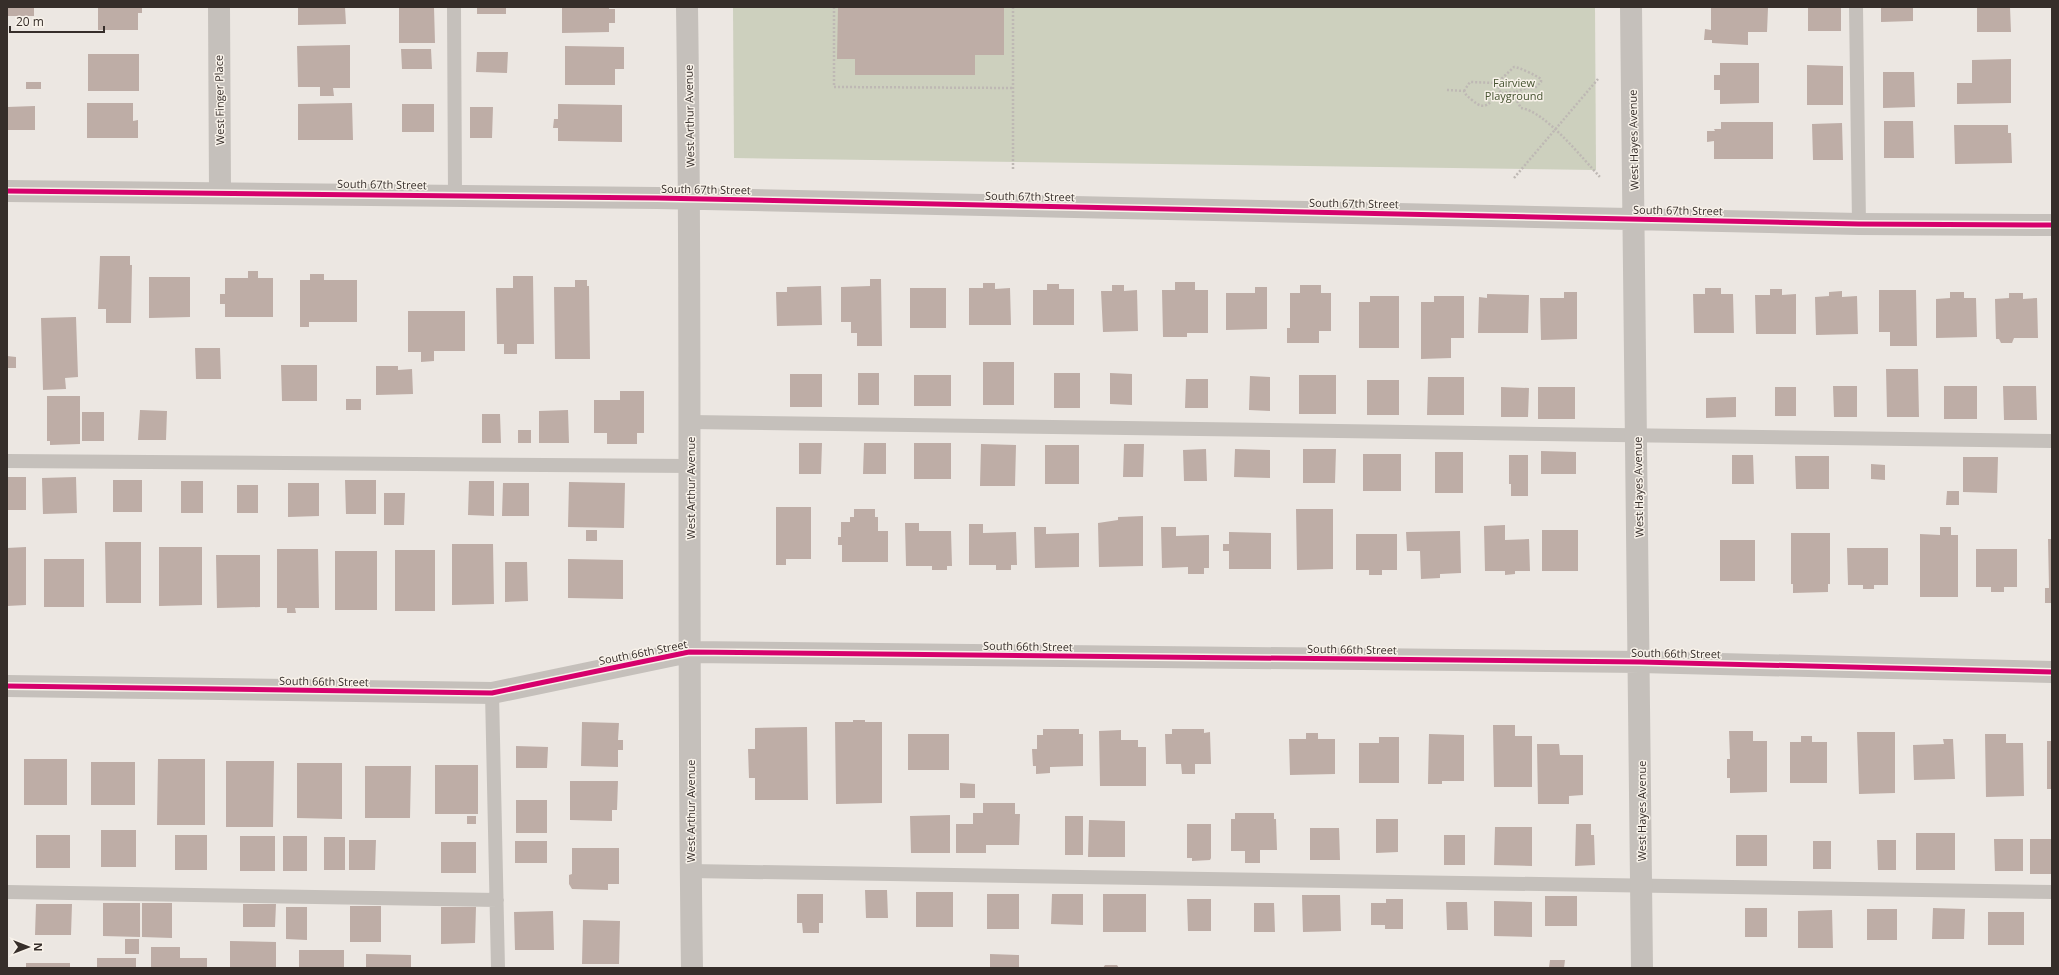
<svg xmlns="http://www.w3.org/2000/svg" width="2059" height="975" font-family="'Open Sans',sans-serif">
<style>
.green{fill:#cdd0be}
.building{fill:#beada6}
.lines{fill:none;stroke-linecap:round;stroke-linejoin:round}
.path{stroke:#beb8b4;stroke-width:2.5;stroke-dasharray:2 2;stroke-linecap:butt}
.service{stroke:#c5c0bb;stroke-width:14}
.minor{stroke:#c5c0bb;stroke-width:22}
.cycleway-casing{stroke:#f8f2ea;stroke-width:8}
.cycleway{stroke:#d6006c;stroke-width:5}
.labels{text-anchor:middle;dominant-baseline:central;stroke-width:3;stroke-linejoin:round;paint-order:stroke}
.park-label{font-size:11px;fill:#455230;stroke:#f8f2ea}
.street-label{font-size:11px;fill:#362e2a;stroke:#f8f2ea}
</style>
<rect width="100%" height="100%" fill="#ece7e2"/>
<path class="green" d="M733,7H1595L1596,170L734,158Z"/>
<path class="building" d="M7,7H34V16H7Z
M98,7H142V13H138V30H98Z
M298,7H345L346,24L298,25Z
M399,7H434L435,43H399Z
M477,7H506V14H477Z
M562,7H609V9H615V23H609V32L562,33Z
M838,7H1004V55H975V75H855V59H837Z
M1711,7L1768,8L1767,32H1748V45L1712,43V40H1704L1705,29L1711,30Z
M1808,7H1841V31H1808Z
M1881,7H1913V21L1881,22Z
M1977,7H2010L2011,32H1977Z
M350,45V88H333L334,96H320V87H298L297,46Z
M565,46L624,47V69H615V85H565Z
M401,49H431L432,69H402Z
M477,52H508L507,73L476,72Z
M88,54H139V91H88Z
M2011,59V103L1957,104V83H1972V60Z
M1720,63H1759V103L1720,104V90H1714V75H1720Z
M1807,65L1843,66V105H1807Z
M1883,72H1914L1915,107L1883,108Z
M26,82H41V89H26Z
M87,103H133V121L138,120V138H87Z
M352,103L353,140H298V104Z
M402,104H434V132H402Z
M558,104L622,105V142L558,141V128H553L554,119H558Z
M35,106V130H7V107Z
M470,107H493L492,138H470Z
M1884,121H1913L1914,158H1884Z
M1721,122H1773V159H1714V141L1707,142V131H1715L1714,129H1721Z
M1842,123L1843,160H1813L1812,124Z
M1954,125H2008V133H2011L2012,163L1955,164Z
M100,256H130V265H132L131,323H106V309H98Z
M248,271H258V278H273V317H225V304H220V294H225V278H248Z
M310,274H324V280H357V322H309V327H300V280H310Z
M513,276H533L534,344H517V354H504V344H497L496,288H513Z
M149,277H190V317L149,318Z
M870,279H881L882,346H857V333H851V322H841V287L870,286Z
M575,280H587V286H589L590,359H555L554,287H575Z
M1175,282H1195V290H1208V333H1187V337H1163L1162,290H1175Z
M983,283H995V289L1010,288L1011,325H969V288H983Z
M1047,284H1059V289H1074V325H1033V290H1047Z
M1112,285H1124V291L1137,290L1138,331L1103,332L1101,291H1112Z
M1300,285H1321V293H1331V331H1319V343H1287V328H1290V293H1300Z
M821,286L822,325L777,326L776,292H787V287Z
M1255,287H1267V329L1226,330V293H1255Z
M910,288H946V328H910Z
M1705,288H1721V294H1733L1734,333H1694L1693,294H1705Z
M1770,289H1782V295L1796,294V334H1756L1755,295H1770Z
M1879,290H1916L1917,346H1890V332H1879Z
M1842,291V297L1857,296L1858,334L1816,335L1815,297L1829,296V292Z
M1564,292H1577V339L1541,340L1540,298H1564Z
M1950,292H1964V298H1976L1977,337L1936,338V299L1950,298Z
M2009,293H2023V299L2037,298L2038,338H2014L2012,343H2001L1999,339H1996L1995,299L2009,298Z
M1487,294L1529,295L1528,333H1478L1479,297L1487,298Z
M1370,296H1399V348H1359V302H1370Z
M1434,296H1464V338H1451V358L1421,359V302H1434Z
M408,311H465V351H434V361L421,362V352H408Z
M76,317L78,377L65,378L66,389L43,390L41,318Z
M195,348H220L221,379H196Z
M7,356L16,357V368H7Z
M983,362H1014V405H983Z
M281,365H317V401H282Z
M376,366H398V370L412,369L413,394L376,395Z
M1886,369H1918L1919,417H1887Z
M858,373H879V405H858Z
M1054,373H1080V408H1054Z
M1110,373L1132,374V405L1110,404Z
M790,374H822V407H790Z
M914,375H951V406H914Z
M1299,375H1336V414H1299Z
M1250,376L1270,377V411L1249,410Z
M1428,377H1464V415H1427Z
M1186,379H1208V408H1185Z
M1367,380H1399V415H1367Z
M1833,386H1857V417H1834Z
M1944,386H1977V419H1944Z
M2003,386H2036L2037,420H2004Z
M1501,387L1529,388L1528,417H1501Z
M1538,387H1575V419H1538Z
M1775,387H1796V416H1775Z
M620,391H644V433H637V444H607V433H594V400H620Z
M47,396H80V444L50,445V441H47Z
M1736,397V417L1706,418V398Z
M346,399H361V410H346Z
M140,410L167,411L166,440H138Z
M568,410L569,443H539V411Z
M82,412H104V441H82Z
M482,414H500L501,443H482Z
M518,430H531V443H518Z
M799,443H822L821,474H799Z
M864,443H886V474H863Z
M914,443H951V479H914Z
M981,444L1016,445L1015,486H980Z
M1124,444H1144L1143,477H1123Z
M1045,445H1079V484H1045Z
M1206,449L1207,481H1184L1183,450Z
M1235,449L1270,450V478L1234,477Z
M1303,449H1336L1335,483H1303Z
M1541,451L1576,452V474H1541Z
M1435,452H1463V493H1435Z
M1363,454H1401V491H1363Z
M1509,455H1528V496H1511V484H1509Z
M1732,455H1753L1754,484H1732Z
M1795,456H1829V489H1796Z
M1963,457H1998L1997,493L1963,492Z
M1871,464L1885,465V480L1871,479Z
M7,477H26V510H7Z
M76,477L77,513L43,514L42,478Z
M113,480H142V512H113Z
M345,480H376V514H346Z
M181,481H203V513H181Z
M469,481H494V516L468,515Z
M569,482L625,483L624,528L568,527Z
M288,483H319V516L288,517Z
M503,483H529V516H502Z
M237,485H258V513H237Z
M1947,491H1959V505H1946Z
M384,493H405L404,525H384Z
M776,507H811V559H786V565H776Z
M854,509H875V517H878V531H888V562H842V545H838V537H841V522H850V517H854Z
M1296,509H1333V569L1297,570Z
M1143,516V566L1099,567L1098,523L1118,520V517Z
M905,523H919V531H951L952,566H947V570H932V566H906Z
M969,524H983V533L1016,532L1017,565H1011V570H996V565H969Z
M1505,525V540L1529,539L1530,571H1515V574L1505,575V571H1485L1484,526Z
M1034,527H1046V534L1079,533V567L1035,568Z
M1161,527H1176V536L1209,535V568H1204V574H1188V567L1162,568Z
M1940,527H1951V535H1958V597H1920V534L1940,535Z
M586,530H597V541H586Z
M1542,530H1578V571H1542Z
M1460,531L1461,573L1440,574V578L1421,579L1420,551H1407L1406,532Z
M1229,532L1271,533V569H1229V551H1223V544H1229Z
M1791,533H1830V584H1828V592L1793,593V584H1791Z
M1356,534H1397V570H1382V575H1369V570H1356Z
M2048,539H2052V603H2045V588H2049Z
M1720,540H1755V581H1720Z
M105,542H141V603H106Z
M452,544H493L494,604L452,605Z
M26,547V605L7,606V548Z
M159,547H202V605L159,606Z
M1847,548H1888V585H1874V589H1863V585H1848Z
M277,549H318L319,608H295L296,613H287V608H277Z
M1976,549H2017V587H2004V592H1991V587H1976Z
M395,550H435V611H395Z
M335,551H377V610H335Z
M216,555H260V607L217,608Z
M44,559H84V607H44Z
M568,559L623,560V599L568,598Z
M505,562H527L528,601L505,602Z
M853,720H865V722H882V803L836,804L835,722H853Z
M582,722L619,723L618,740H623V750H618V767L581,766Z
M1493,725H1515V736H1532V787H1494Z
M807,727L808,800H755V778H749L748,749H755V728Z
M1043,729H1079V734H1083V766L1050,767V773L1036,774V766H1033L1032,749H1037V735H1043Z
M1172,729H1204V733L1210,732L1211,764H1195V774H1182L1181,764H1166L1165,734H1172Z
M1121,730V740H1138V747H1146V786H1100L1099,731Z
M1729,731H1753V741H1767V792L1730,793V778H1727V759H1730Z
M1857,732H1895V793L1859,794Z
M1306,733H1318V739H1335V774L1290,775L1289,739H1306Z
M908,734H949V770H908Z
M1429,734L1464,735V781H1442V784H1428Z
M1985,734H2006V743H2023L2024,796L1986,797Z
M1801,736H1812V742H1827V783H1790V742H1801Z
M1379,737H1399V783H1359V743H1379Z
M1943,739H1953L1955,779L1914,780L1913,745L1944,744Z
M2047,741H2052V789H2047Z
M1537,744H1559L1560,755H1583V795L1569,796V804H1538Z
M516,746L548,747L547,768H516Z
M24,759H67V805H24Z
M158,759H205V825H157Z
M226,761H274L273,827H226Z
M91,762H135V805H91Z
M297,763H342V819L297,818Z
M435,765H478V814H435Z
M365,766H411L410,818H365Z
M570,781H618L617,810H612V821L570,820Z
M960,783L975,784V798H960Z
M516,800H547V833H516Z
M983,803H1015V814H1020L1019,845H986V853H956V824H973V813H983Z
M1235,813H1274V819H1276L1277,850H1260V863H1245V851H1231V819H1235Z
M950,815V853H911L910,816Z
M467,816H476V824H467Z
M1065,816H1083V855H1065Z
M1376,819H1398V852L1376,853Z
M1089,820L1125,821V857H1088Z
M1187,824H1211V858L1210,860L1192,861V858H1187Z
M1576,824H1591V835H1594L1595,865L1575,866Z
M1495,827H1532V866L1494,865Z
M1310,828H1339L1340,860H1310Z
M101,830H136V867H101Z
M1916,833H1955V870H1916Z
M36,835H70V868H36Z
M175,835H207V870H175Z
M1444,835H1465V865H1444Z
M1736,835H1767V866H1736Z
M240,836H275V871H240Z
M283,836H307V871H283Z
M324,837H345V870H324Z
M1994,839H2023V871H1995Z
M2030,839H2052V874H2030Z
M349,840H376L375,870H349Z
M1877,840H1896V870H1878Z
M515,841H547V863H515Z
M1813,841H1831V869H1813Z
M441,842H476V873H441Z
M572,848H619V884H608V890L572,889L569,884V875L572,874Z
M865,890H887L888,918H866Z
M916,892H953V927H916Z
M797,894H823V923H819V933H803L802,923H797Z
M987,894H1019V929H987Z
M1052,894H1083V925L1051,924Z
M1103,894H1146V932H1103Z
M1302,895H1340L1341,931L1303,932Z
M1545,896H1577V926H1545Z
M1187,899H1211V931H1188Z
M1386,899H1403V929H1385V925H1371V903H1386Z
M1494,901L1532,902V937L1494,936Z
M1446,902H1467L1468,930H1447Z
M103,903H140V937L103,936Z
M142,903H172V938L142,937Z
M1254,903H1274L1275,932H1254Z
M36,904H72L71,935H35Z
M243,904H276L275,927H243Z
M350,906H381V942H350Z
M286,907H307V940L286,939Z
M441,907H476L475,943L441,944Z
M1745,908H1767V937H1745Z
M1933,908L1965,909L1964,939H1932Z
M1867,909H1897V940H1867Z
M1832,910L1833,948H1798V911Z
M553,911L554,950H515L514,912Z
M1988,912H2024V945H1988Z
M583,920L620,921L619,964H582Z
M125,939H139V954H125Z
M230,941L276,942V968H230Z
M151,947H180V958H207V968H151Z
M299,950H344V968H299Z
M366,954L411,955V968H366Z
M990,954L1019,955V968H990Z
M97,958H136V968H97Z
M1550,960H1565L1564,968H1549Z
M26,963H70V968H26Z
M1105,965H1117L1119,968H1103Z"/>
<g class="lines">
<path class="path" d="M834,7V87L1013,88
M1497,83L1501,94
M1447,90L1464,91C1466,96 1469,97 1472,100C1487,113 1488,101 1501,94C1505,92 1511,92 1516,92L1517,101L1521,108C1545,111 1583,159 1600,177
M1464,91L1470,82L1497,83L1514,67C1519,67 1537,76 1541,79V82L1535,88H1526L1516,92
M1013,169V7
M1514,178L1598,79"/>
<path class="service" d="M454,7L455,195
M1856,7L1859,224
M690,422L2052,441
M7,461L691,466
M492,693L498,968
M690,871L2052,892
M7,892L497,900"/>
<path class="minor" d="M219,7L220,192
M687,7C692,327 687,648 692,968
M1631,7L1642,968
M7,191L657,198L1859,224L2052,225
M7,686L492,693L689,652L1640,662L2052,672"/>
<g class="cycleway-casing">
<path id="cycleway" d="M7,191L657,198L1859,224L2052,225
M7,686L492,693L689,652L1640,662L2052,672"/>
</g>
<use href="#cycleway" class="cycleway"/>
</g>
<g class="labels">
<g class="park-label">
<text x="1514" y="82">Fairview<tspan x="1514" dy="13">Playground</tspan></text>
</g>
<g class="street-label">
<text transform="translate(219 100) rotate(-91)">West Finger Place</text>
<text transform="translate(689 116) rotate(-91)">West Arthur Avenue</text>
<text transform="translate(1633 140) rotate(-91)">West Hayes Avenue</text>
<text transform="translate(382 184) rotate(1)">South 67th Street</text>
<text transform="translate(706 189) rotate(1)">South 67th Street</text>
<text transform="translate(1030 196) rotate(1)">South 67th Street</text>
<text transform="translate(1354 203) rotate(1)">South 67th Street</text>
<text transform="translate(1678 210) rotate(1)">South 67th Street</text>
<text transform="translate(1638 487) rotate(-91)">West Hayes Avenue</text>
<text transform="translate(690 488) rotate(-90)">West Arthur Avenue</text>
<text transform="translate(1028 646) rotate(1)">South 66th Street</text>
<text transform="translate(1352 649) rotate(1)">South 66th Street</text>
<text transform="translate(643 652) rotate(-11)">South 66th Street</text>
<text transform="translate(1676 653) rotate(1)">South 66th Street</text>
<text transform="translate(324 681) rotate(1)">South 66th Street</text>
<text transform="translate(690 811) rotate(-90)">West Arthur Avenue</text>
<text transform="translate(1641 811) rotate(-90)">West Hayes Avenue</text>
</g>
</g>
<rect width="2059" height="975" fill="none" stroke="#362e2a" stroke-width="16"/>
<g transform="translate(28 947) rotate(90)" stroke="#f8f2ea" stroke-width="3" paint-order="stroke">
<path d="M0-3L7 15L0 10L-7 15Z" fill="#362e2a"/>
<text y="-6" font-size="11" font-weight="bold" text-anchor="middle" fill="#362e2a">N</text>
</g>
<path d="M10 26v6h94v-6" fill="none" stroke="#362e2a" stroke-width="2"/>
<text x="16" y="26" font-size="12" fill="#362e2a" stroke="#f8f2ea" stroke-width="3" paint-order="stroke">20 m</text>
</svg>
